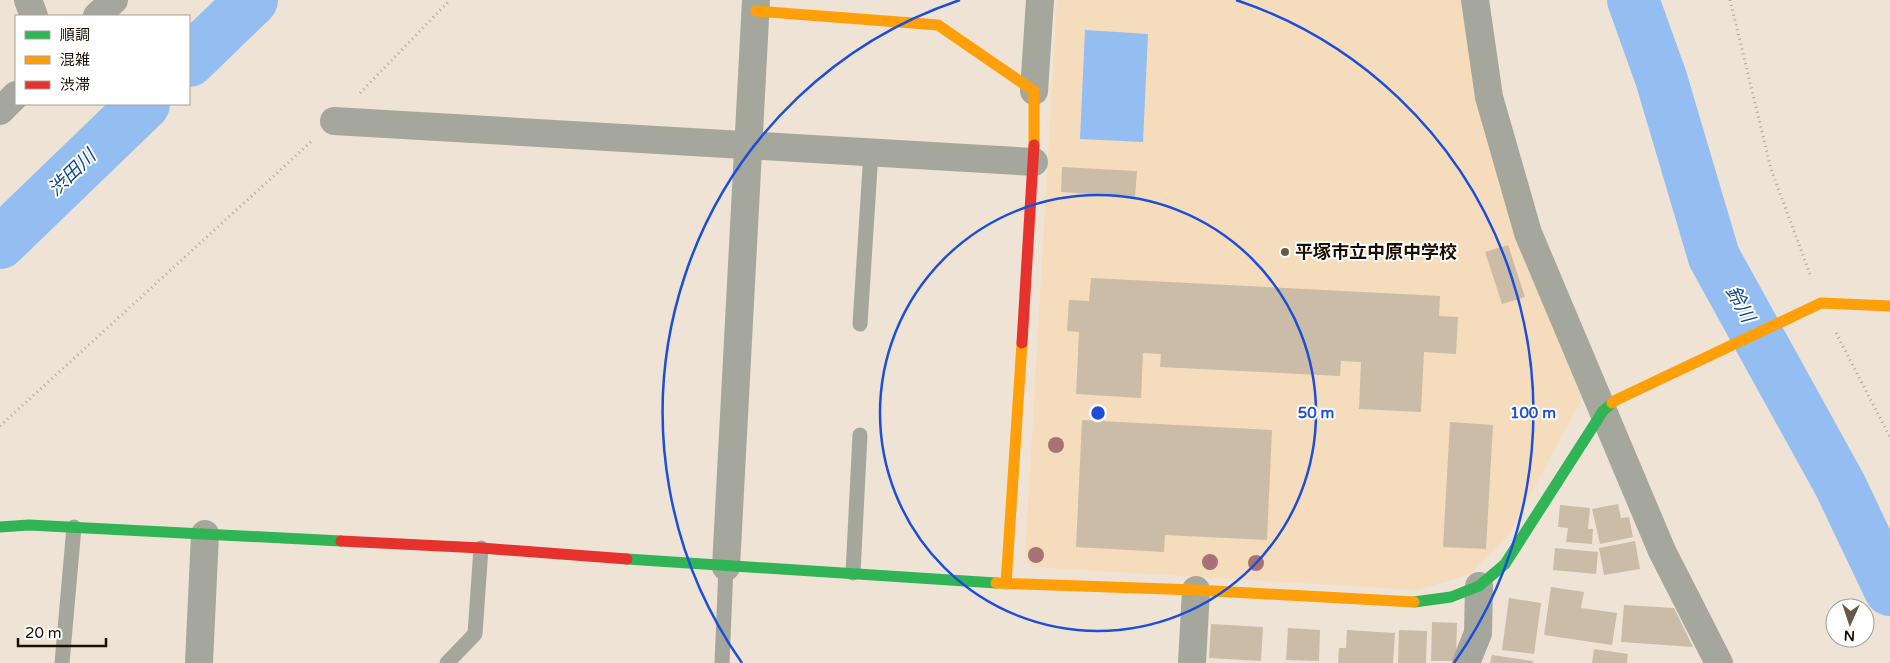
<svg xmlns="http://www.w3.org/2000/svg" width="1890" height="663" font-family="'Varela Round','Noto Sans JP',sans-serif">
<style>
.built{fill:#f5dcbd}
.water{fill:#94bef1}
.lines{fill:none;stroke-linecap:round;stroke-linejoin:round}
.river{stroke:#94bef1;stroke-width:52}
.building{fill:#cbbca7}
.path{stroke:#aca89d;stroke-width:3;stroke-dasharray:1 4;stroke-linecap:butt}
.lane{stroke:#a6a79c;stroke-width:15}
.street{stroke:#a6a79c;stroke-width:28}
.fast{stroke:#30b455;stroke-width:11}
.slow{stroke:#ff9f0a;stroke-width:11}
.jam{stroke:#e5322d;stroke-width:11}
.tree{fill:#a67275}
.ring{fill:none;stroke:#1d4ed8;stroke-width:2.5}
.poi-dot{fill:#66594a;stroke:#fff;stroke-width:2}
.labels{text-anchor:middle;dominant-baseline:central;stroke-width:4;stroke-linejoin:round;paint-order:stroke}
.poi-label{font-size:18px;font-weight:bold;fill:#1d0f00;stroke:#fff;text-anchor:start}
.water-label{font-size:19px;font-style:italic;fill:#104987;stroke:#fff}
.centre{fill:#1d4ed8;stroke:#fff;stroke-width:2.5}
.ring-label{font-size:15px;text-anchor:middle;font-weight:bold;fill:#1d4ed8;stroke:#fff;stroke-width:4;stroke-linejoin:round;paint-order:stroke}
</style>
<rect width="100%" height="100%" fill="#eee3d4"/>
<path class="built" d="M1057,0H1464L1583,397L1506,539L1469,575L1417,590L1033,567L1025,558Z"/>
<path class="water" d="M1640,0H1660L1669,106Z
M1085,30L1148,34L1143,142L1080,139Z"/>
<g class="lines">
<path class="river" d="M1633,0L1661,78L1714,257L1840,485L1890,590
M189,61L252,0
M0,243L144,104"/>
</g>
<path class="building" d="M1062,167L1137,171L1135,197L1061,192Z
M1508,245L1525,297L1502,304L1485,252Z
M1091,278L1440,296L1439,316L1458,317L1456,354L1424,352L1421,412L1359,409L1361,362L1341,361L1340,376L1160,367L1161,354L1143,353L1141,398L1076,394L1079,332L1067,331L1069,300L1089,301Z
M1082,420L1272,430L1267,540L1165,535L1164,552L1076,547Z
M1450,422L1493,425L1486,549L1443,547Z
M1618,504L1621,518L1629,517L1633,537L1600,544L1592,509Z
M1560,505L1590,508L1588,529H1593L1592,544L1566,542L1568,528L1558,527Z
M1635,541L1640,569L1604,575L1599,548Z
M1555,548L1598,552L1596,574L1553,570Z
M1551,587L1584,592L1581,608L1617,613L1612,645L1544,635Z
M1509,598L1541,603L1534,654L1502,650Z
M1624,605L1674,608L1693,647L1621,642Z
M1432,622L1457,623L1456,661H1431Z
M1211,624L1263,627L1261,661L1209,658Z
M1288,628L1320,630L1319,661L1286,660Z
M1347,630L1395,633L1393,663H1338L1339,648H1346Z
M1399,630L1427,631L1426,663H1398Z
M1594,649L1628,654L1627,663H1592Z
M1492,655L1533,661V663H1490Z"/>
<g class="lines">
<path class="path" d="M1730,0L1771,169L1811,277
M360,93L450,0
M1836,333L1890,437
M0,426L313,140"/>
<path class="lane" d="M860,324L871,152
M853,573L860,435
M62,663L74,527
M447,663L475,634L481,548
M722,663L726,567"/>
<path class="street" d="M28,0L34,16
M1475,0L1489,97L1528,233L1662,551L1719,663
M97,16L114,0
M1034,91L1040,0
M0,111L16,95
M334,121L1034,162
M726,567L756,0
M199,663L205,534
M1192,663L1196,590
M1466,663L1478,633L1479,586"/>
<path class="fast" d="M0,527L29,525L341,541
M627,559L996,583
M1414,602L1451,597L1479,586L1505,564L1603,411L1612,403"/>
<path class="slow" d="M756,11L938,25L1034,91V145
M1612,403L1616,400L1821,303L1890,306
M996,583L1196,590L1414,602
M1006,584L1022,343"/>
<path class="jam" d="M1022,343L1034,145
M341,541L481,548L627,559"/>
</g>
<g class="tree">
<circle cx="1056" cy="445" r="8"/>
<circle cx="1036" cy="555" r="8"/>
<circle cx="1210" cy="562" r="8"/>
<circle cx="1256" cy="563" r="8"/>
</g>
<g class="ring">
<circle cx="1098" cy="413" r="218"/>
<path d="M742 663A435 435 0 0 1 960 0M1236 0A435 435 0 0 1 1454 663"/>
</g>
<circle class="poi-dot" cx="1285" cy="252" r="5"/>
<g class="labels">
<g class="poi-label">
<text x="1295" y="252">平塚市立中原中学校</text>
</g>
<g class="water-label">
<text transform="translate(72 173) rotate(-44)">渋田川</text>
<text transform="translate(1740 304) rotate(61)">鈴川</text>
</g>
</g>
<circle cx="1098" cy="413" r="8" class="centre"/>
<g class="ring-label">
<text x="1316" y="418">50 m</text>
<text x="1533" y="418">100 m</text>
</g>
<rect x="15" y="15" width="175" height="90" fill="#ffffff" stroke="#a59f99"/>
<rect x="25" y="31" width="25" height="8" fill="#30b455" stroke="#a59f99"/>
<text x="60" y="40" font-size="15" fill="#1d0f00">順調</text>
<rect x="25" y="56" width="25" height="8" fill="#ff9f0a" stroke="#a59f99"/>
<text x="60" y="65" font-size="15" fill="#1d0f00">混雑</text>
<rect x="25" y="81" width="25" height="8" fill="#e5322d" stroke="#a59f99"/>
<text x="60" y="90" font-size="15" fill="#1d0f00">渋滞</text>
<g transform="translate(1850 623) rotate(183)"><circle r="24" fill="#ffffff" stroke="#a59f99"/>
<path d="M0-4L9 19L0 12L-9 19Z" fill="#66594a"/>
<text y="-8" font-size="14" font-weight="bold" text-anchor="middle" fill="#1d0f00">N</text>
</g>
<path d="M18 638v8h88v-8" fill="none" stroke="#1d0f00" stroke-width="2.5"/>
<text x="25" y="638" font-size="15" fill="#1d0f00" stroke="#ffffff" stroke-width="4" paint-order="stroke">20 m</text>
</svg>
